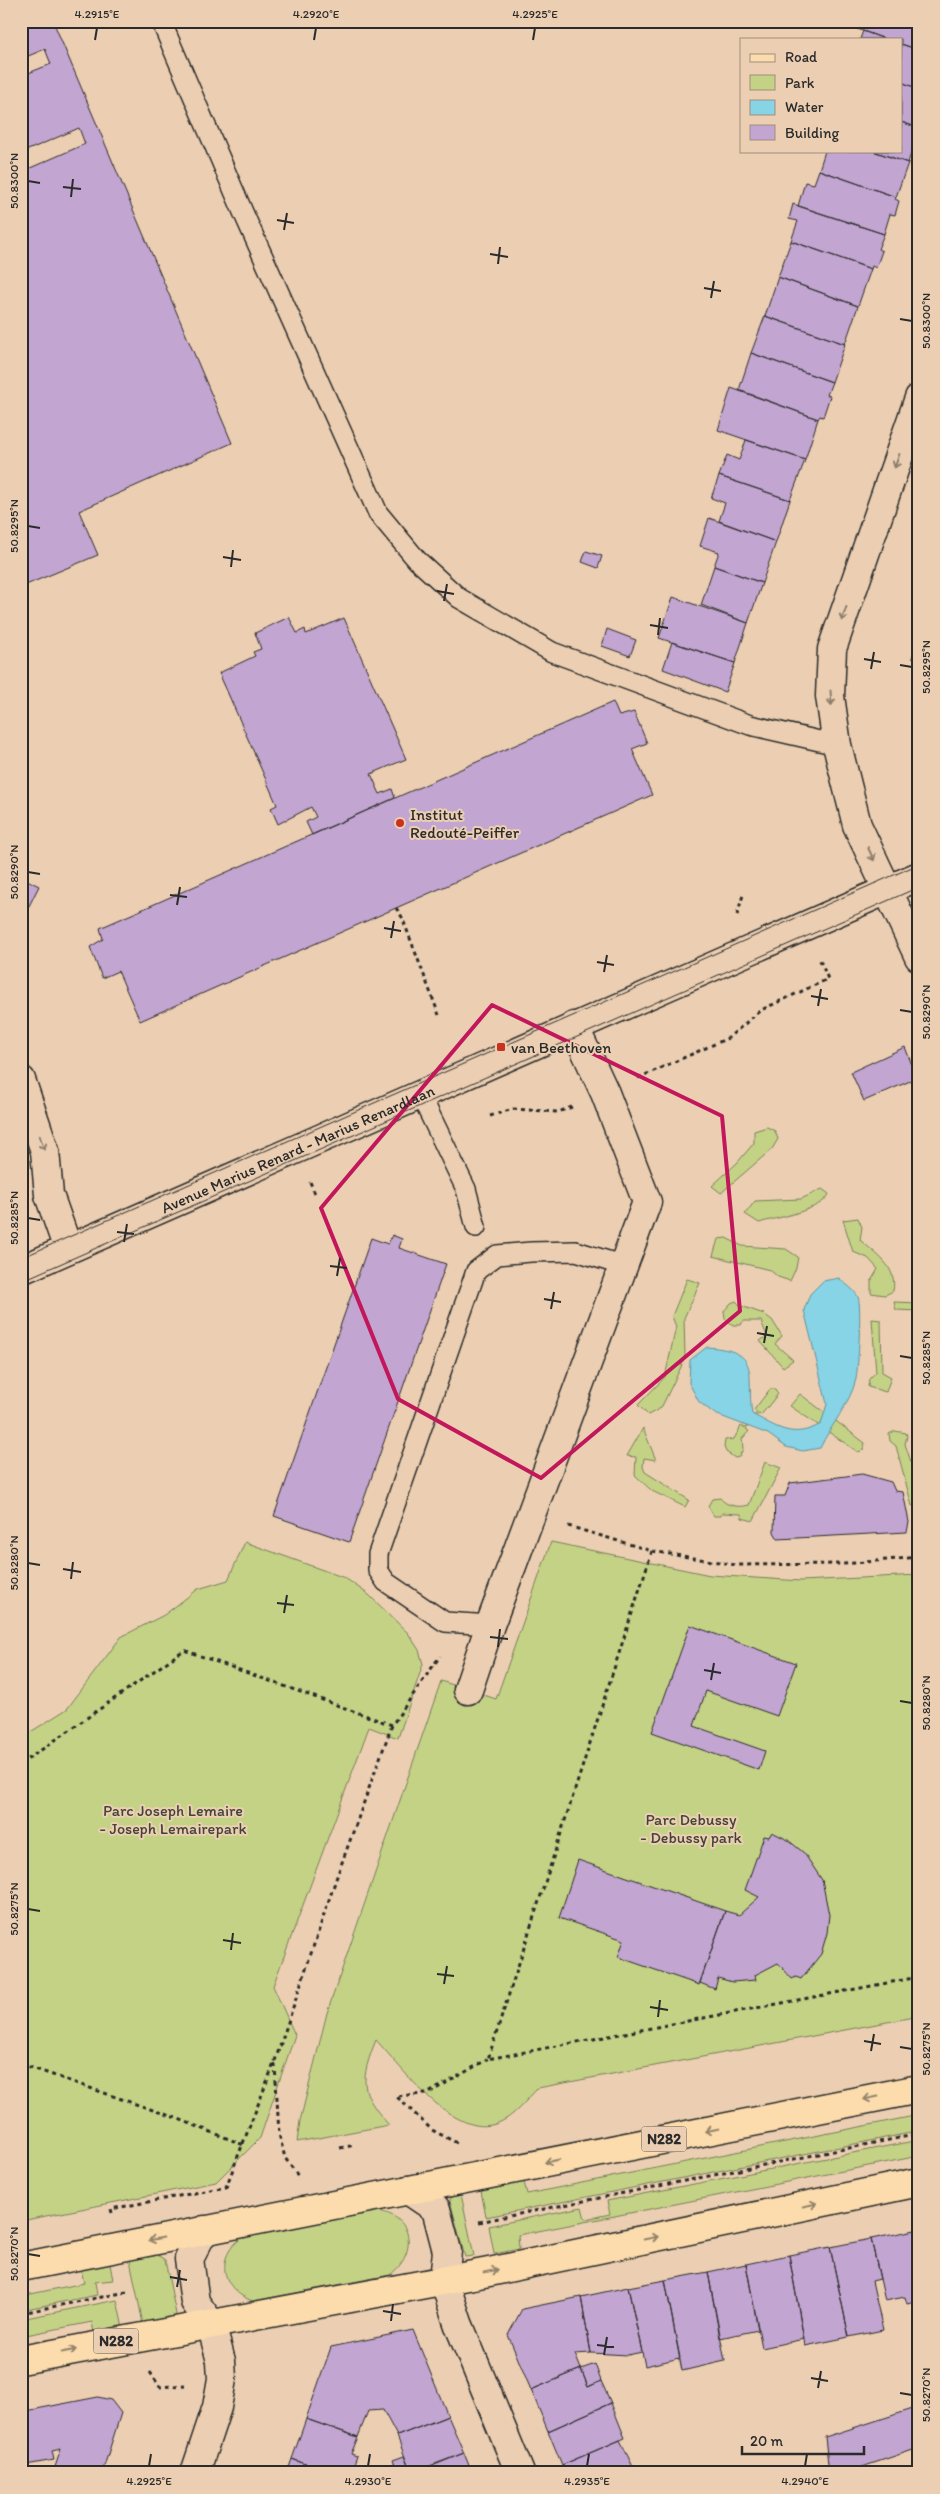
<svg xmlns="http://www.w3.org/2000/svg" width="940" height="2494" font-family="Itim,sans-serif">
<style>
.green{fill:#c4d286;stroke:#787e58}
.water{fill:#86d4e6;stroke:#62909b}
.building{fill:#c2a5d1;stroke:#2b2b2b}
.lines{fill:none;stroke-linecap:round;stroke-linejoin:round}
.service-casing{stroke:#2b2b2b;stroke-width:22}
.minor-casing{stroke:#2b2b2b;stroke-width:31}
.tertiary-casing{stroke:#2b2b2b;stroke-width:31}
.primary-casing{stroke:#2b2b2b;stroke-width:31}
.path{stroke:#2b2b2b;stroke-width:3;stroke-dasharray:4 4;stroke-linecap:butt}
.service{stroke:#eccfb2;stroke-width:19}
.minor{stroke:#eccfb2;stroke-width:28}
.tertiary{stroke:#eccfb2;stroke-width:28}
.primary{stroke:#fcdcac;stroke-width:28}
.tram{stroke:#2b2b2b;stroke-width:1}
.oneway{stroke:#8c7d6e}
.oneway2{stroke:#94846c}
.marked{fill:none;stroke:#c2185b;stroke-width:4;stroke-linejoin:round}
.ticks{fill:none;stroke:#2b2b2b;stroke-width:2}
.poi-dot{fill:#c8321e;stroke:#eccfb2;stroke-width:2}
.labels{text-anchor:middle;dominant-baseline:central;stroke-width:4;stroke-linejoin:round;paint-order:stroke}
.shield{fill:#eccfb2;stroke:#655c54;stroke-width:1}
.shield-label{font-size:15px;font-weight:bold;fill:#2b2b2b}
.poi-label{font-size:16px;fill:#2b2b2b;stroke:#eccfb2;text-anchor:start}
.street-label{font-size:16px;fill:#2b2b2b;stroke:#eccfb2}
.park-label{font-size:16px;fill:#424439;stroke:#eccfb2}
.neatline{fill:none;stroke:#2b2b2b;stroke-width:2}
.ticks-label{font-size:12px;text-anchor:middle;fill:#2b2b2b}
</style>
<rect width="100%" height="100%" fill="#eccfb2"/>
<filter id="ink" filterUnits="userSpaceOnUse"><feTurbulence type="fractalNoise" baseFrequency=".02" numOctaves="2"/><feDisplacementMap in="SourceGraphic" scale="10" xChannelSelector="R" yChannelSelector="G"/><feConvolveMatrix kernelMatrix="1 2 1 2 8 2 1 2 1" color-interpolation-filters="sRGB"/></filter>
<g filter="url(#ink)">
<path class="green" d="M767,1127L775,1131L778,1139L772,1149L721,1193L712,1186L737,1163L754,1143V1131Z
M822,1189L829,1194C823,1210 775,1218 759,1223L745,1214L755,1201L801,1199Z
M858,1218L862,1227L860,1240C876,1254 898,1267 893,1291L885,1295L871,1293V1281L878,1269L868,1258L853,1252L843,1220Z
M726,1238L742,1246L786,1249L798,1257L796,1268L790,1281L778,1277L770,1270L713,1256L718,1239Z
M687,1279L700,1283L684,1318L685,1356L681,1367L661,1408L648,1415L638,1405L665,1377L676,1327L672,1316Z
M736,1301L741,1306L764,1314L772,1320L782,1336L775,1344L793,1360L783,1367L760,1341L767,1336L761,1321H743L741,1325H733L725,1319L724,1311L731,1303Z
M894,1302L919,1303V1311L896,1310Z
M872,1319L881,1320L882,1372L891,1377L886,1392L868,1387L869,1379L876,1372Z
M770,1389H775L778,1394L761,1415L758,1414L746,1429L749,1431L742,1439L743,1449L739,1457L735,1458L726,1452L724,1447L725,1440L734,1439L741,1426L745,1428L757,1412L754,1410Z
M800,1394L865,1443L863,1450L858,1452L790,1406Z
M643,1428L656,1460L644,1458L643,1467L645,1472L689,1500L685,1507L652,1491L635,1475L636,1457L627,1456Z
M895,1431L906,1433L907,1436L905,1444L919,1486V1503L912,1506L896,1446L890,1441L889,1434Z
M765,1462L781,1468L753,1521L742,1518L741,1514L722,1513L720,1516H714L708,1506L712,1499L720,1498C726,1506 739,1508 749,1505Z
M245,1542L345,1578L369,1595L408,1633L419,1650L423,1664L398,1738L369,1727L273,1986L295,2035L260,2138L216,2182L21,2221V1738L67,1709L121,1637L164,1615L198,1589L228,1580Z
M551,1542L710,1575L801,1581L919,1575V2016L538,2088C526,2100 514,2117 498,2123C455,2141 402,2068 376,2040C360,2080 359,2092 389,2125L297,2142L300,2121L327,2013L441,1681L496,1699Z
M919,2115V2118L913,2119L915,2132L486,2217L481,2191L524,2182L527,2194Z
M919,2140V2156L518,2235L519,2249L494,2254L489,2226L582,2207L585,2219L610,2214L607,2201Z
M461,2194L474,2256L465,2257L450,2201L451,2197Z
M378,2211C415,2217 417,2254 390,2275L253,2301C220,2290 214,2254 245,2236Z
M158,2255L165,2260L176,2314L175,2318L143,2324L130,2260Z
M110,2264L113,2280L95,2282L97,2295L21,2310V2296L84,2283L81,2269Z
M117,2300L123,2328L94,2333L92,2322L21,2336V2319Z"/>
<path class="water" d="M839,1278C845,1284 854,1289 858,1297C862,1306 858,1368 856,1379C850,1404 831,1425 820,1448L803,1451L786,1447L768,1434L715,1414L699,1402L689,1383L690,1360L707,1347C763,1351 746,1373 752,1414C777,1427 792,1440 821,1424L827,1404L804,1310L810,1294L823,1281Z"/>
<path class="building" d="M21,21H53L232,443L79,511L98,555L21,587V172L85,144L79,128L21,153V76L51,64L45,49L21,59Z
M853,21H919V50L901,44V39H885L852,27Z
M863,31L885,39H860Z
M901,44L919,50V89L901,82Z
M901,82L919,89V128L901,122Z
M901,122L919,128L908,163L873,151H901Z
M825,151H873L908,163L896,197L819,170Z
M819,170L896,197L895,199L899,201L895,215L890,214L884,234L798,206L805,182L814,184Z
M793,204L884,234L878,249L882,251L876,268L872,266L871,269L791,241L798,221L789,219Z
M791,241L871,269L858,306L778,277Z
M778,277L858,306L845,344L765,316Z
M765,316L845,344L832,382L751,353Z
M751,353L832,382L827,395L830,396L823,417L820,416L818,419L739,390Z
M731,388L818,419L805,460L718,430Z
M746,440L805,460L790,500L719,476L727,455L739,460Z
M719,476L790,500L776,542L719,521L725,503L711,498Z
M709,518L776,542L762,583L714,566L719,552L700,546Z
M586,551L602,556L598,568L582,562Z
M714,566L762,583L748,623L701,605Z
M673,597L748,623L735,663L659,638Z
M289,617L297,633L305,629L306,634L344,618L406,759L371,774L380,794L392,789L395,798L312,835L306,822L316,817L311,807L278,824L271,808L277,805L219,673L255,656L253,652L261,649L255,633Z
M607,629L636,640L630,656L602,646Z
M919,637V660L912,658Z
M672,642L735,663L725,692L663,669Z
M613,702L619,716L634,712L647,743L632,749L652,795L140,1021L118,971L102,978L90,947L103,939L100,928Z
M21,877L39,886L21,922Z
M905,1047L917,1078L864,1101L851,1072Z
M392,1235L402,1239L399,1248L446,1264L349,1542L274,1516L371,1238L388,1244Z
M862,1474L891,1482L895,1491L903,1492L909,1522L907,1532L778,1539L774,1532L775,1496H785L790,1483Z
M690,1625L796,1663L777,1716L706,1691L694,1726L765,1751L759,1770L652,1732Z
M772,1832L788,1840L804,1853L822,1880L829,1915L827,1933L821,1954L801,1979L796,1977L792,1979L778,1963L755,1975L756,1980L732,1982L718,1978L715,1989L700,1983L725,1911L739,1915L759,1897L745,1890L764,1836L769,1837Z
M578,1860L725,1911L699,1985L618,1957L624,1940L559,1918Z
M915,2230H919V2251Z
M915,2230L919,2251V2301L907,2304L905,2297L885,2301L871,2239Z
M871,2239L880,2279L872,2281L883,2330L849,2337L830,2247Z
M830,2247L849,2337L805,2346L789,2255Z
M789,2255L804,2339L762,2348L746,2264Z
M746,2264L758,2330L720,2338L708,2272Z
M708,2272L725,2361L682,2371L665,2280Z
M665,2280L680,2358L645,2366L628,2287Z
M628,2287L642,2352L628,2355L591,2353L581,2297Z
M581,2297L591,2353L575,2354L581,2369L531,2390L508,2335L522,2309Z
M413,2330L448,2416L397,2436L383,2410L368,2411L358,2437L306,2419L331,2347Z
M595,2364L601,2381L588,2387L581,2369Z
M581,2369L588,2387L601,2381L611,2403L548,2431L531,2390Z
M98,2397L111,2400L121,2413L102,2473H53L61,2449L52,2451L54,2460L26,2465L21,2441V2412Z
M611,2403L625,2438L562,2465L548,2431Z
M919,2407V2448L844,2473H829L825,2437Z
M448,2416L464,2453L411,2473L397,2436Z
M306,2419L358,2437L351,2454L357,2456L351,2473H330L292,2459Z
M620,2440L636,2473H565L562,2465Z
M21,2441L26,2465L21,2466Z
M464,2453L472,2473H415Z
M404,2456L411,2473H398L393,2460Z
M292,2459L330,2473H287Z"/>
<g class="lines">
<g class="service-casing">
<path id="service" d="M161,21L243,212L378,513L417,560L459,598L552,652L750,725L837,745
M420,1094L466,1189L476,1227
M490,1625L445,1622L386,1582L378,1570V1554L476,1271L497,1255L531,1252L576,1251L624,1266"/>
</g>
<g class="minor-casing">
<path id="minor" d="M919,398L832,649L830,696L837,745L857,825L919,957
M21,1080L45,1151L49,1195L68,1249
M468,1690L490,1625L647,1202L605,1093L574,1026
M408,2190L436,2209L447,2251L444,2280L458,2323L520,2473
M195,2473L217,2407L222,2379L221,2361L211,2324L195,2302L189,2259L204,2230"/>
</g>
<g class="tertiary-casing">
<g id="tertiary">
<path id="s1" d="M21,1270L919,876"/>
</g>
</g>
<g class="primary-casing">
<path id="primary" d="M21,2267L919,2089
M21,2360L489,2272L919,2182"/>
</g>
<path class="path" d="M396,908L402,917L439,1015
M737,915L743,895
M638,1078L728,1038L761,1010L828,979L819,958
M490,1116L513,1109L558,1112L572,1107
M310,1182L316,1196
M568,1526L652,1551L736,1565L844,1564L919,1557
M652,1551L488,2059L919,1977
M21,1764L184,1650L392,1725
M21,2064L176,2118L244,2145
M275,2064L279,2134L285,2158L298,2176
M457,2143L432,2130L396,2096L427,2094L488,2059
M340,2148L355,2145
M112,2213L111,2209L226,2187L275,2061L336,1879L392,1725L440,1656
M479,2222L919,2134
M21,2313L127,2292
M150,2372L160,2387L185,2385"/>
<use href="#service" class="service"/>
<use href="#minor" class="minor"/>
<use href="#tertiary" class="tertiary"/>
<use href="#primary" class="primary"/>
<path class="tram" d="M21,1258L919,864
M21,1281L919,887"/>
</g>
<defs><path id="oneway-shaft" d="M-6 0H5M1.5-3L5.5 0L1.5 3" fill="none" stroke-width="1.6" stroke-linecap="round" stroke-linejoin="round" transform="scale(1.25)"/></defs>
<g class="oneway">
<use href="#oneway-shaft" transform="translate(897 461) rotate(109)"/>
<use href="#oneway-shaft" transform="translate(844 614) rotate(109)"/>
<use href="#oneway-shaft" transform="translate(831 698) rotate(86)"/>
<use href="#oneway-shaft" transform="translate(871 854) rotate(65)"/>
<use href="#oneway-shaft" transform="translate(42 1143) rotate(72)"/>
</g>
<g class="oneway2">
<use href="#oneway-shaft" transform="translate(871 2098) rotate(169)"/>
<use href="#oneway-shaft" transform="translate(712 2130) rotate(169)"/>
<use href="#oneway-shaft" transform="translate(552 2161) rotate(169)"/>
<use href="#oneway-shaft" transform="translate(810 2205) rotate(-12)"/>
<use href="#oneway-shaft" transform="translate(651 2238) rotate(-12)"/>
<use href="#oneway-shaft" transform="translate(156 2239) rotate(169)"/>
<use href="#oneway-shaft" transform="translate(491 2271) rotate(-11)"/>
<use href="#oneway-shaft" transform="translate(69 2351) rotate(-11)"/>
</g>
</g>
<path class="marked" d="M492,1005L722,1116L740,1311L541,1478L398,1399L321,1208Z"/>
<path class="ticks" d="M95,40L97,28M314,40L316,28M533,40L535,28M28,181L40,183M63,187L81,189M71,197L73,179M277,220L294,223M284,230L287,213M490,254L508,257M498,264L500,247M704,288L721,291M711,298L714,281M900,319L912,321M28,526L40,528M223,557L241,560M231,567L233,550M437,591L454,594M444,601L447,584M650,625L668,628M658,635L660,618M864,659L881,662M900,665L912,667M871,669L874,652M28,872L40,874M170,895L187,897M177,905L180,887M384,928L401,931M391,938L394,921M597,962L614,965M604,972L607,955M811,996L828,999M818,1006L821,989M900,1010L912,1012M28,1218L40,1220M117,1232L134,1234M124,1242L127,1224M330,1266L347,1268M337,1276L340,1258M544,1299L561,1302M551,1309L554,1292M757,1333L774,1336M764,1343L767,1326M900,1356L912,1358M28,1563L40,1565M63,1569L81,1572M71,1579L73,1562M277,1603L294,1605M284,1613L287,1595M490,1637L508,1639M498,1647L500,1629M704,1670L721,1673M711,1680L714,1663M900,1701L912,1703M28,1909L40,1911M223,1940L241,1943M231,1950L233,1933M437,1974L454,1976M444,1984L447,1966M650,2007L668,2010M658,2017L660,2000M864,2041L881,2044M900,2047L912,2049M871,2051L874,2034M28,2254L40,2256M170,2277L187,2280M177,2287L180,2270M383,2311L401,2314M391,2321L393,2304M597,2345L614,2347M604,2355L607,2337M811,2378L828,2381M818,2388L821,2371M900,2393L912,2395M149,2466L151,2454M368,2466L370,2454M587,2466L589,2454M805,2466L807,2454"/>
<g class="poi-dot">
<circle cx="400" cy="823" r="5"/>
<rect x="496" y="1042" width="10" height="10" rx="2.5"/>
</g>
<g class="labels">
<g class="shield">
<rect x="641.5" y="2126.5" width="45" height="25" rx="4"/>
<rect x="93.5" y="2328.5" width="45" height="25" rx="4"/>
</g>
<g class="shield-label">
<text x="664" y="2139">N282</text>
<text x="116" y="2341">N282</text>
</g>
<g class="poi-label">
<text x="410" y="814">Institut<tspan x="410" dy="18">Redouté-Peiffer</tspan></text>
<text x="511" y="1047">van Beethoven</text>
</g>
<g class="street-label">
<text stroke="none"><textPath href="#s1" startOffset="302">Avenue Marius Renard - Marius Renardlaan</textPath></text>
</g>
<g class="park-label">
<text x="173" y="1810">Parc Joseph Lemaire<tspan x="173" dy="18">- Joseph Lemairepark</tspan></text>
<text x="691" y="1819">Parc Debussy<tspan x="691" dy="18">- Debussy park</tspan></text>
</g>
</g>
<rect width="940" height="2494" fill="none" stroke="#eccfb2" stroke-width="55"/>
<rect x="740" y="38" width="162" height="115" fill="#eccfb2" stroke="#9f8d7c"/>
<rect x="750" y="54" width="25" height="8" fill="#fcdcac" stroke="#9f8d7c"/>
<text x="785" y="62" font-size="15" fill="#2b2b2b">Road</text>
<rect x="750" y="75" width="25" height="15" fill="#c4d286" stroke="#9f8d7c"/>
<text x="785" y="88" font-size="15" fill="#2b2b2b">Park</text>
<rect x="750" y="100" width="25" height="15" fill="#86d4e6" stroke="#9f8d7c"/>
<text x="785" y="112" font-size="15" fill="#2b2b2b">Water</text>
<rect x="750" y="125" width="25" height="15" fill="#c2a5d1" stroke="#9f8d7c"/>
<text x="785" y="138" font-size="15" fill="#2b2b2b">Building</text>
<path d="M742 2446v8h122v-8" fill="none" stroke="#2b2b2b" stroke-width="2.5"/>
<text x="750" y="2446" font-size="15" fill="#2b2b2b" stroke="#eccfb2" stroke-width="4" paint-order="stroke">20 m</text>
<rect x="28" y="28" width="884" height="2438" class="neatline"/>
<g class="ticks-label">
<text x="97" y="18">4.2915°E</text>
<text x="316" y="18">4.2920°E</text>
<text x="535" y="18">4.2925°E</text>
<text transform="translate(14 181) rotate(-90)" y="4">50.8300°N</text>
<text transform="translate(926 321) rotate(-90)" y="4">50.8300°N</text>
<text transform="translate(14 526) rotate(-90)" y="4">50.8295°N</text>
<text transform="translate(926 667) rotate(-90)" y="4">50.8295°N</text>
<text transform="translate(14 872) rotate(-90)" y="4">50.8290°N</text>
<text transform="translate(926 1012) rotate(-90)" y="4">50.8290°N</text>
<text transform="translate(14 1218) rotate(-90)" y="4">50.8285°N</text>
<text transform="translate(926 1358) rotate(-90)" y="4">50.8285°N</text>
<text transform="translate(14 1563) rotate(-90)" y="4">50.8280°N</text>
<text transform="translate(926 1703) rotate(-90)" y="4">50.8280°N</text>
<text transform="translate(14 1909) rotate(-90)" y="4">50.8275°N</text>
<text transform="translate(926 2049) rotate(-90)" y="4">50.8275°N</text>
<text transform="translate(14 2254) rotate(-90)" y="4">50.8270°N</text>
<text transform="translate(926 2395) rotate(-90)" y="4">50.8270°N</text>
<text x="149" y="2485">4.2925°E</text>
<text x="368" y="2485">4.2930°E</text>
<text x="587" y="2485">4.2935°E</text>
<text x="805" y="2485">4.2940°E</text>
</g>
</svg>
